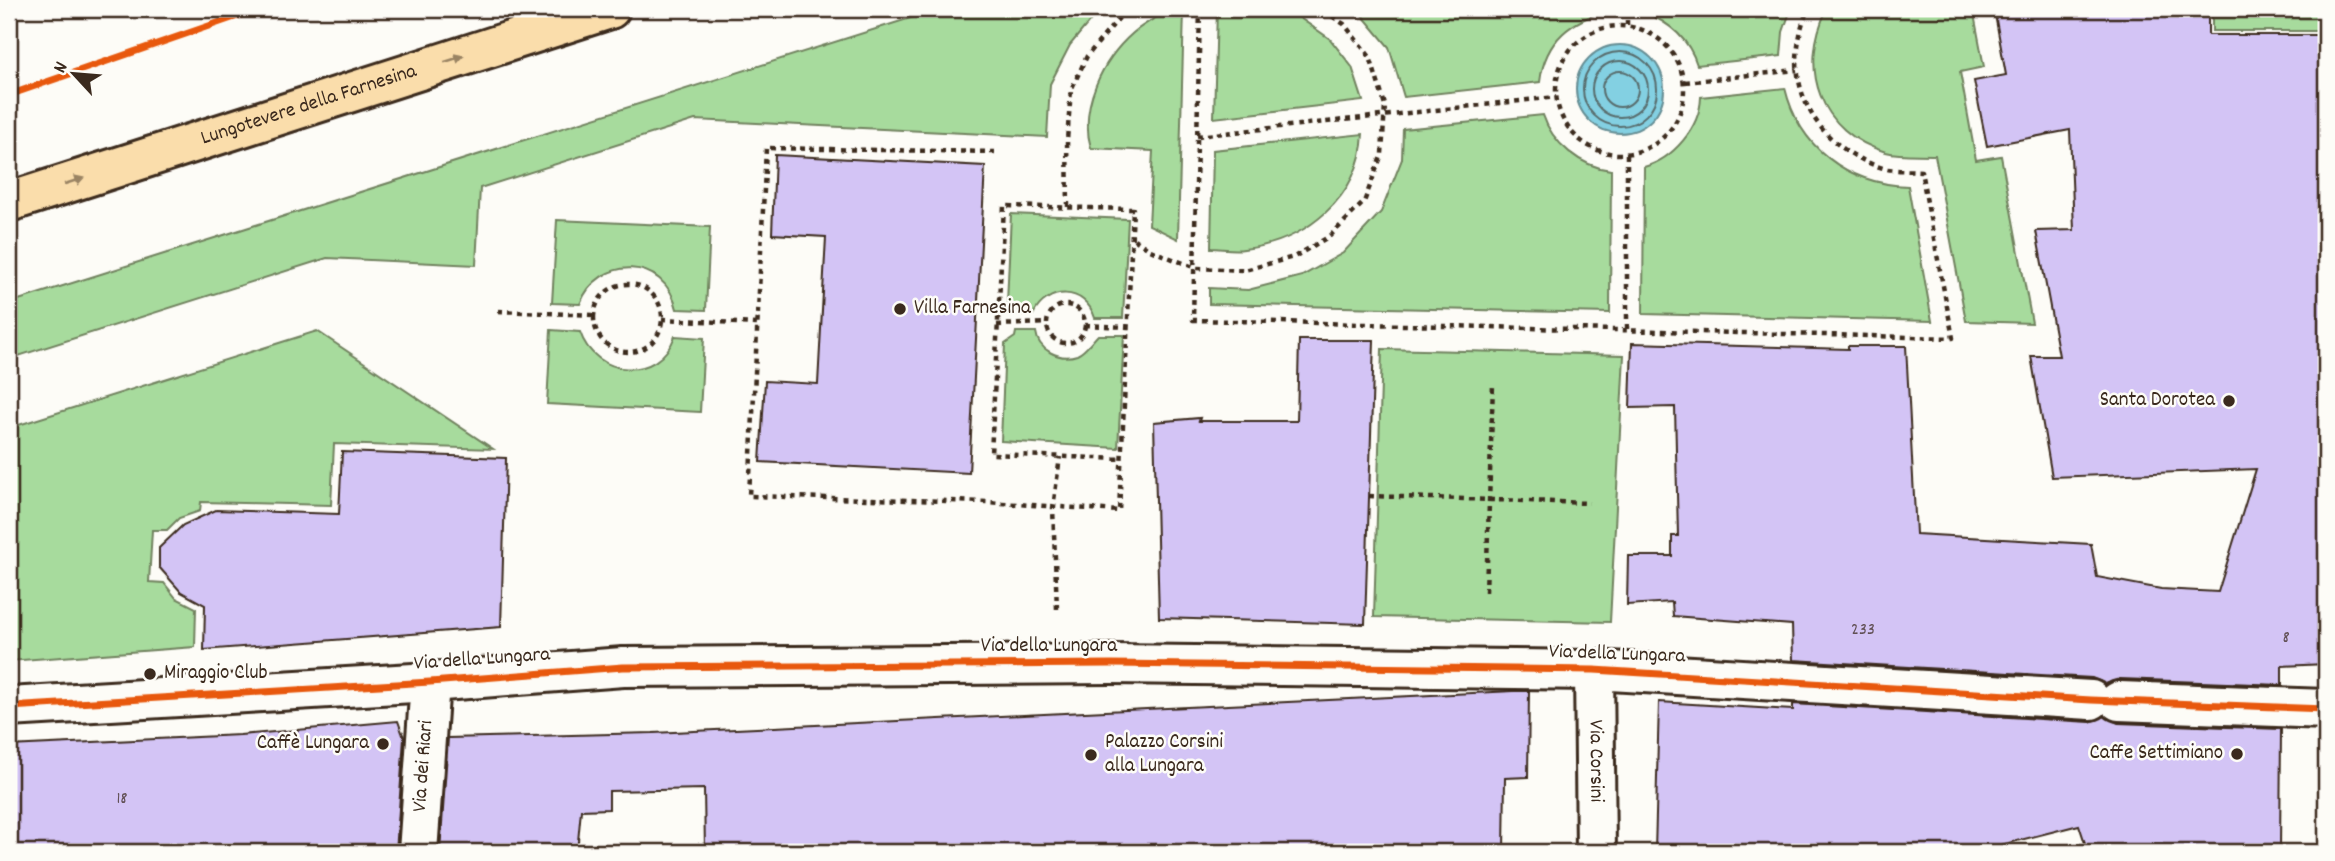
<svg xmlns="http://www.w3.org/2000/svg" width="2335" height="861" font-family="Dekko,sans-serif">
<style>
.green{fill:#a7db9d;stroke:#71825e;stroke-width:2}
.water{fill:#83d0e2;stroke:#668e94;stroke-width:2}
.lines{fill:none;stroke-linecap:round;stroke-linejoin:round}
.shore{stroke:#586c6c;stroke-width:2}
.building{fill:#d3c4f5;stroke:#3b2a1e;stroke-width:2}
.street-casing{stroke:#3b2a1e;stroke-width:44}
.primary-casing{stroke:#3b2a1e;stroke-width:44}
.path{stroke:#3b2a1e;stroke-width:4.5;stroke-dasharray:5 5;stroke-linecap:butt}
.street{stroke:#fdfcf7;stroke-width:38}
.primary{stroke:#faddab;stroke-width:38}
.cycleway-casing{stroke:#fdfcf7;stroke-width:11}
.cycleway{stroke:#e8590c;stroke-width:7}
.oneway{fill:#9a8464}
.poi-dot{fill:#3b2a1e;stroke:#fdfcf7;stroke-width:2.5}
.labels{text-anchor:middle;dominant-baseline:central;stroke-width:5;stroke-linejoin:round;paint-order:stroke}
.number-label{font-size:18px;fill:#615054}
.street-label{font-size:21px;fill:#3b2a1e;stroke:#fdfcf7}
.poi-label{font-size:21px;fill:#3b2a1e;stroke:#fdfcf7;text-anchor:start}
</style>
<rect width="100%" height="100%" fill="#fdfcf7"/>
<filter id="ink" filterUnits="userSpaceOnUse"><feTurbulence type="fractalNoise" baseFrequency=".0143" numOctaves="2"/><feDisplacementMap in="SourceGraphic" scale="14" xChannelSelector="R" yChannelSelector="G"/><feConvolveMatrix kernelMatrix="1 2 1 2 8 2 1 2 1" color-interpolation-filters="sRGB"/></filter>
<g filter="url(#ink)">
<path class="green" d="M939,9H1100L1070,45L1050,84L1047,137L695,120L480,188L476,265L327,258L9,359V303Z
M1170,9H1184L1178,239L1149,225L1153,151L1091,148C1079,107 1102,60 1133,33C1143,24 1158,17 1170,9Z
M1217,9H1277L1297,16L1330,39L1352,67L1363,101L1214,118Z
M1357,9H1611C1572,20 1545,39 1540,82L1404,97L1389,47Z
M1643,9H1791L1783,32L1781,56L1697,65C1689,39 1669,22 1643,12Z
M1827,9H1973L1984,67L1960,72L1976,160L2001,156L2032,323L1966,321L1935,155C1920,154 1901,156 1886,152C1819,132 1798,69 1827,9Z
M2212,9H2326V31H2212Z
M1785,88C1799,147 1847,184 1908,186L1932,321L1643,314L1644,167C1673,159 1700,128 1701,97Z
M1543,115C1552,143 1581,167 1611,170L1610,313L1209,304V288L1248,290L1302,276L1343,253L1381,212L1402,159L1403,129Z
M1363,134C1360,198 1305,242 1244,249C1233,251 1221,248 1211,248L1213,150Z
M1011,214L1128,219L1123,318H1095C1085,286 1047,286 1033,315L1016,314L1014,306L1007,303Z
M557,220L710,227L706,310L677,309C665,256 599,255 580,304L552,303Z
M551,330L580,332C595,377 658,383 675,336L704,338L700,412L547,404Z
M317,331L493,449L334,444L331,505L201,502L200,511L179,518L167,530H152L149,582L164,583L176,598L196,608L195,647L9,661V428Z
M1016,332H1036C1038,350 1059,361 1077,355C1086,351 1091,342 1098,335H1124L1118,448L1001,441L1005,344L1015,337Z
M1382,349L1624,355L1610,622L1374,617Z"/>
<path class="water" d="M1576 89a44 44 0 1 1 88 0a44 44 0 1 1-88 0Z"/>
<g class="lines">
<path class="shore" d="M1583 89a37 37 0 1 1 74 0a37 37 0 1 1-74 0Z
M1592 89a28 28 0 1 1 56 0a28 28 0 1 1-56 0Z
M1602 89a18 18 0 1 1 36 0a18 18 0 1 1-36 0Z"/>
</g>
<path class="building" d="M1994,9H2208V35H2326V664L2282,666V685L2120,679L2106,684L2092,678L1793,660L1792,625L1673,616L1672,602L1627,605L1628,556H1672V536H1678L1675,407L1630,408L1632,343L1848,349V346H1906L1916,534L2091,544L2097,577L2161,589L2218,592L2256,469L2052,477L2031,356H2059L2036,231L2074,230L2070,130L1987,146L1974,81L2006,75Z
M775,155L985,166L969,473L760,462L765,381L818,384L826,237L772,234Z
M1299,340H1374L1365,624L1159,618L1154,422L1200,418L1199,421H1297Z
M342,452L506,458L501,627L204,650L205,605L181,592L159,567V548L183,525L216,510L339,514Z
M1514,691H1529L1528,777L1505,778L1504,852H705L704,789L609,791V809L581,810L577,852H440L448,738L653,733Z
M1659,702L1793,710V704L2090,722L2104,716L2118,723L2281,729L2280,852H2088L2079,825L1973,852H1655Z
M398,721L404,738L396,852H9V746L240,735Z"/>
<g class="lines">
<g class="street-casing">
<g id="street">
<path id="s1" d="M1594,670L1596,852"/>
<path d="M2119,701L2326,709"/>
<path d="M9,707L430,682L623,667L1111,664L1594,670L2091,700"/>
<path id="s2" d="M418,852L430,682"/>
</g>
</g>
<g class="primary-casing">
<g id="primary">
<path id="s3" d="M9,202L610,9"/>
</g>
</g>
<path class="path" d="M1200,9L1193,320L1953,338L1921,171C1909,170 1895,171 1883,168C1824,150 1786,97 1800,35C1801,26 1805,17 1808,9
M1627,25V9
M1556 90a64 64 0 1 1 128 0a64 64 0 1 1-128 0Z
M1685,82L1797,70
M1197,136L1556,97
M995,152L766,148L749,496L987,502L1119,511L1133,209L1004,206L991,454L1122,459
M1627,154V330
M1068,207L1067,140L1071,90L1087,56L1119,18L1133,9
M1134,239L1150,250L1196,268L1245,270L1294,257L1330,236L1364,202L1382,154L1385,105L1370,57L1344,24L1321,9
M594 318a34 34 0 1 1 68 0a34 34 0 1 1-68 0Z
M1047 324a19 19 0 1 1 38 0a19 19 0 1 1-38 0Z
M498,311L594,315
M662,319L757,324
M997,325L1047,323
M1085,325L1128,327
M1369,496L1589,503
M1486,592L1493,384
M1057,609L1053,508L1060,457"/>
<use href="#street" class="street"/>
<use href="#primary" class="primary"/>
<g class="cycleway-casing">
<path id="cycleway" d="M9,95L258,9
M9,707L430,682L623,667L1111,664L1594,670L2091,700L2326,709"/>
</g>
<use href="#cycleway" class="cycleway"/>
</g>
<defs><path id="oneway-solid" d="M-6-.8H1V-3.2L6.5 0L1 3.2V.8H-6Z" transform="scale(1.75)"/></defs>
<g class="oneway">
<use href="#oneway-solid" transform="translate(454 59) rotate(-18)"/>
<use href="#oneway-solid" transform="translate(74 181) rotate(-18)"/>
</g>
</g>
<g class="poi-dot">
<circle cx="900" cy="309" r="7"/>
<circle cx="2229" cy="401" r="7"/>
<circle cx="150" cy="674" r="7"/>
<circle cx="383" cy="744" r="7"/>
<circle cx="2237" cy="754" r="7"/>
<circle cx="1091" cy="755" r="7"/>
</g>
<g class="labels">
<g class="number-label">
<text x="1863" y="630">233</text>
<text x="2286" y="638">8</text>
<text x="122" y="799">18</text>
</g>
<g class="street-label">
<text stroke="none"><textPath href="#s3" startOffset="315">Lungotevere della Farnesina</textPath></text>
<text x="1049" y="647">Via della Lungara</text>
<text transform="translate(1617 655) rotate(2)">Via della Lungara</text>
<text transform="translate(482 660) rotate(-4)">Via della Lungara</text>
<text stroke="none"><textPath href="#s1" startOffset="91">Via Corsini</textPath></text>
<text stroke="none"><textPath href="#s2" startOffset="86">Via dei Riari</textPath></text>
</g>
<g class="poi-label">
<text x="914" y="309">Villa Farnesina</text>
<text x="2215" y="401" text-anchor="end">Santa Dorotea</text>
<text x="164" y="674">Miraggio Club</text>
<text x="1105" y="743">Palazzo Corsini<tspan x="1105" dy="24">alla Lungara</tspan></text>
<text x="369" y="744" text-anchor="end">Caffè Lungara</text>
<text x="2223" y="754" text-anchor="end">Caffe Settimiano</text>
</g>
</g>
<rect width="2335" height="861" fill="none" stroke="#fdfcf7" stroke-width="35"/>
<rect x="18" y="18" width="2300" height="826" fill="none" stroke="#3b2a1e" stroke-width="2.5" filter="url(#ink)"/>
<g transform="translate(74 74) rotate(296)" stroke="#fdfcf7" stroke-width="5" paint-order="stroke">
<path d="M0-5L12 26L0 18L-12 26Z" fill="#3b2a1e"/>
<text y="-10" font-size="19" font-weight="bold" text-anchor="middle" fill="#3b2a1e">N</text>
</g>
</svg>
